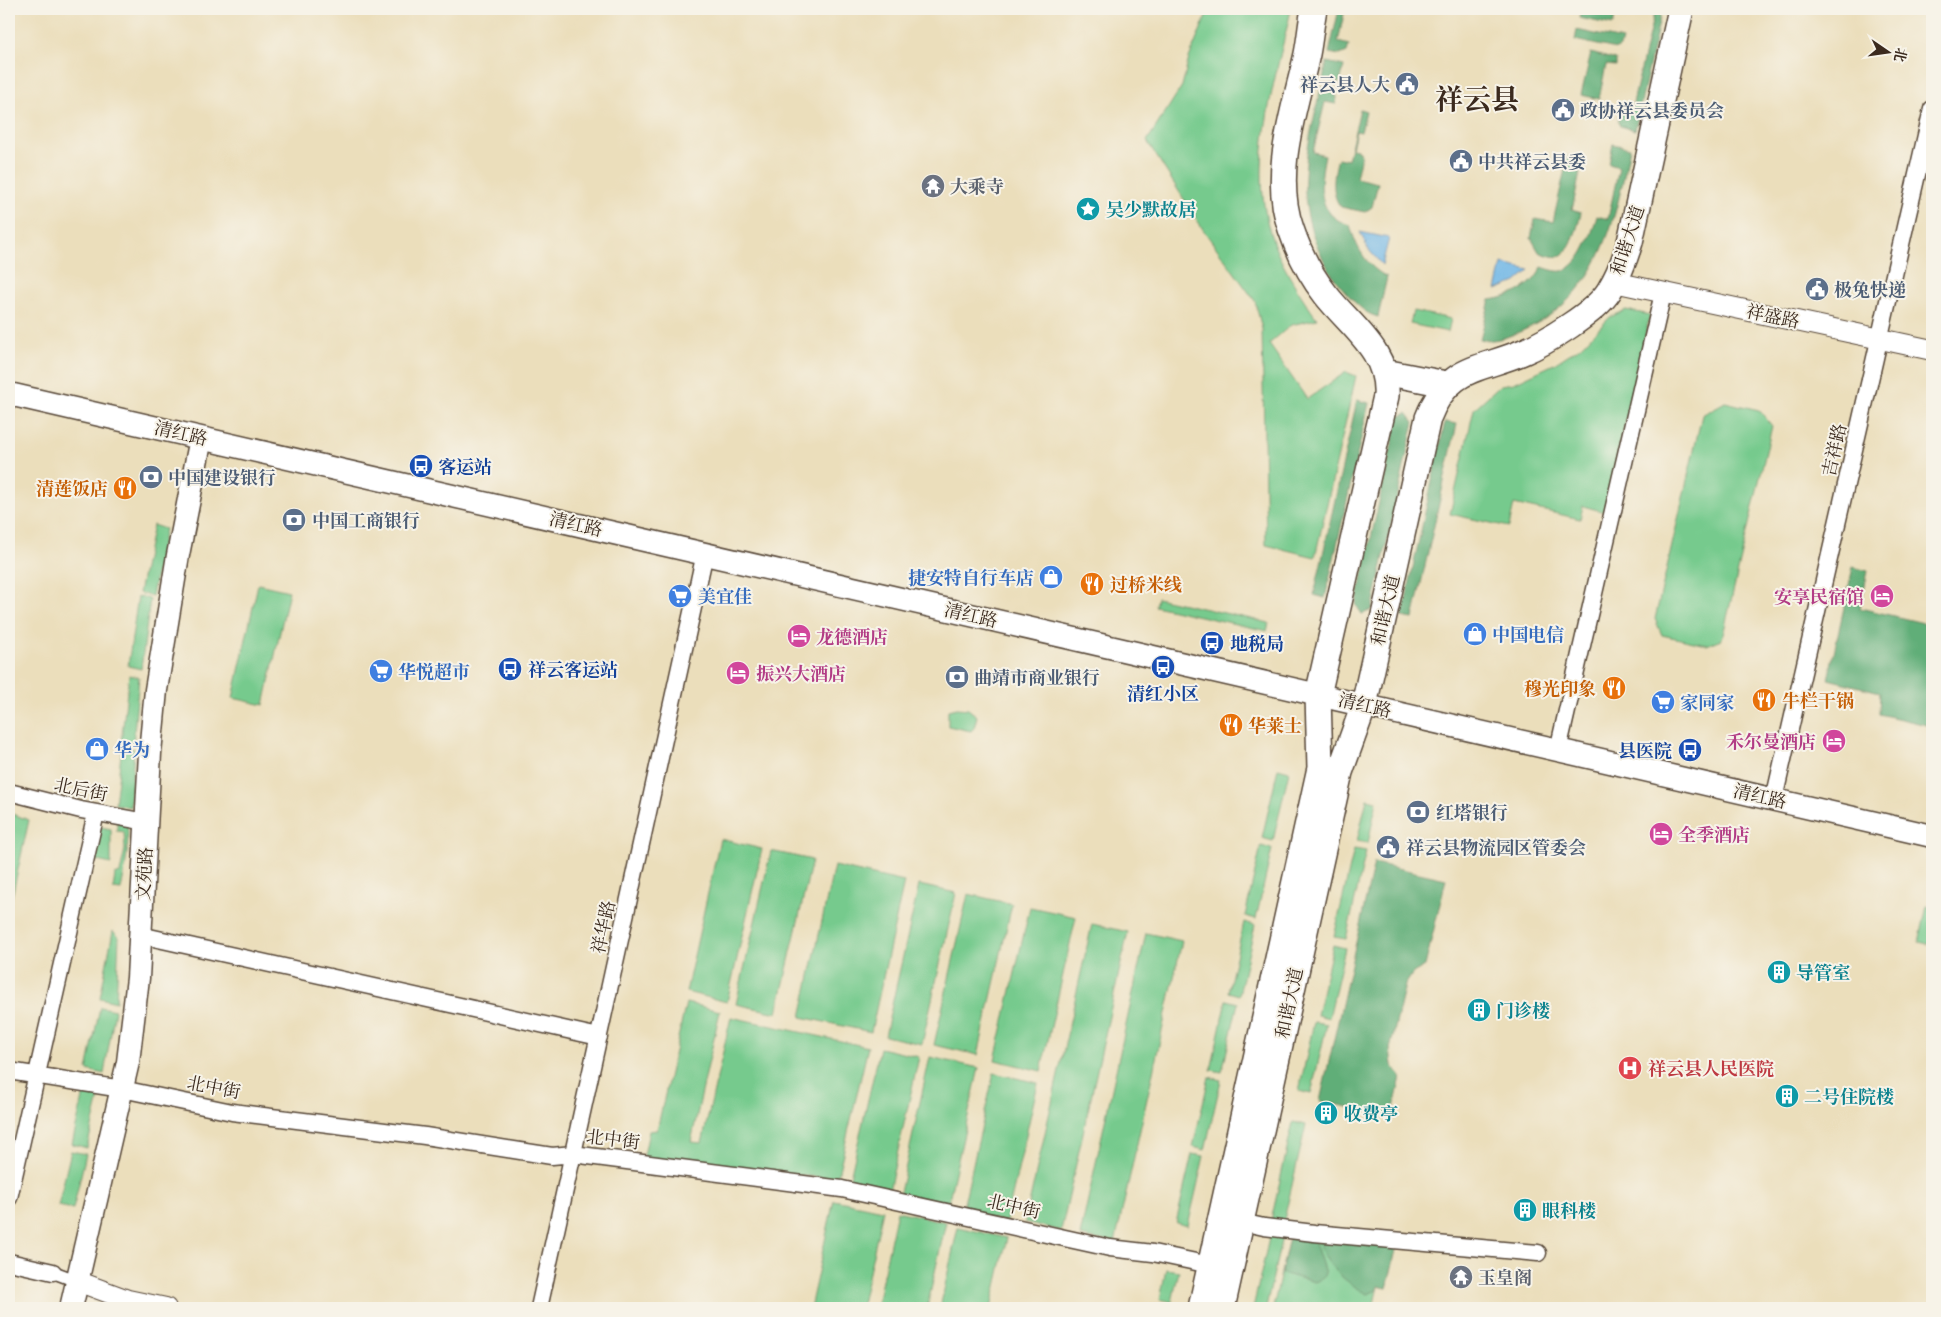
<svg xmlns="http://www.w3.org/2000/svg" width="1941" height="1317" font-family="'Gentium Book Plus','Noto Serif SC',serif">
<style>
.green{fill:#76ca8d;stroke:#587a56}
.forest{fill:#60ae78;stroke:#4e6c4b}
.water{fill:#6eb6e6;stroke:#547082}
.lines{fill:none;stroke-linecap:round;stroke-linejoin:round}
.pedestrian-casing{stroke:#554536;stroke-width:15}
.minor-casing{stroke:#554536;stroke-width:19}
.tertiary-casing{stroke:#554536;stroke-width:22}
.secondary-casing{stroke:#554536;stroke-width:25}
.primary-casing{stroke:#554536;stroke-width:28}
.pedestrian{stroke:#fff;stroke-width:12}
.minor{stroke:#fff;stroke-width:16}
.tertiary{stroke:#fff;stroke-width:20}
.secondary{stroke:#fff;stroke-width:22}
.primary{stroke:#fff;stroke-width:25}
.labels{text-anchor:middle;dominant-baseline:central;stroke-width:4;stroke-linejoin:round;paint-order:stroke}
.service-label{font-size:18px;font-weight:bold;fill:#4e5e75;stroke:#f7f3e8;text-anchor:start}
.worship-label{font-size:18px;font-weight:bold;fill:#5b616d;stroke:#f7f3e8;text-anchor:start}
.culture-label{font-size:18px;font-weight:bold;fill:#0d838f;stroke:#f7f3e8;text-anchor:start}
.street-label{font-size:18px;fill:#3b2a1e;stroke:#f7f3e8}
.transit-label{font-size:18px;font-weight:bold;fill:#164399;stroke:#f7f3e8;text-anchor:start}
.food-label{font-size:18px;font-weight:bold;fill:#c56008;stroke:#f7f3e8;text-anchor:start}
.shop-label{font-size:18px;font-weight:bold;fill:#366cbe;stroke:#f7f3e8;text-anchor:start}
.hotel-label{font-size:18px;font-weight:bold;fill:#b23c85;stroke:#f7f3e8;text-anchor:start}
.health-label{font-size:18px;font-weight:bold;fill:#be3a42;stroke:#f7f3e8;text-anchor:start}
.town-label{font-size:28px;font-weight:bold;fill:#3b2a1e;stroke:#f7f3e8}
</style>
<rect width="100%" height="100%" fill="#f7f3e8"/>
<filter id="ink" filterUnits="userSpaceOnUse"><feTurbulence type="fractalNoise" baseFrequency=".02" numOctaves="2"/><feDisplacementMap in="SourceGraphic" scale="10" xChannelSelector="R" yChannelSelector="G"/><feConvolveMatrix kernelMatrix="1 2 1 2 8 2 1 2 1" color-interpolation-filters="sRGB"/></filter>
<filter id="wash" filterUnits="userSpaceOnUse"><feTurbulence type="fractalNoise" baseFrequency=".0096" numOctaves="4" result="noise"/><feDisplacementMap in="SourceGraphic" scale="20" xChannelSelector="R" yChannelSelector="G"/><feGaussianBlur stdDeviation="1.12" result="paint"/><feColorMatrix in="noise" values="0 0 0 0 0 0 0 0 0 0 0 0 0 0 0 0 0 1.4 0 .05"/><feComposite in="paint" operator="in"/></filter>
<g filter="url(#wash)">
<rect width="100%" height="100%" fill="#ebdebb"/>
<path class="green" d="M1209,9L1291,10C1274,86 1245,171 1275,247C1286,273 1301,296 1317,319L1291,325L1269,344L1307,399L1346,372L1356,376L1315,557L1266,545L1262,329L1255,301L1204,231L1147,141L1182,86L1189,58Z
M1626,310L1650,315L1605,512L1583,506L1580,519L1514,504L1509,527L1450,514L1474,409L1500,385L1514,383L1554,364L1583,345L1610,317Z
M1413,311L1451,319L1448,332L1410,324Z
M1725,402L1759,410L1772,426L1722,639L1707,645L1662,635L1655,619L1702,415Z
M153,525L165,529L152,596L139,593Z
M258,584L289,591L264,705L233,698Z
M138,596L150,599L141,669L128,666Z
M1157,598L1269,623L1267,631L1155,606Z
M129,675L139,677L133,744L121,743Z
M957,708L968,709L977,716L974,728L971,731L948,726V710Z
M122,746L134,749L130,807L115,804Z
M1278,768L1289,771L1273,841L1262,838Z
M1367,799L1377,801L1368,843L1357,841Z
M9,813L29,820L9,910V868L12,851Z
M117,820L127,823C130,846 125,868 121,890L113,889L115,875L120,873L125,849L124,832L117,831Z
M101,827L111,829V864L93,860Z
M720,839L762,849L727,1002L686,992Z
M1261,846L1272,849L1256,919L1245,916Z
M1354,849L1366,851L1346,939L1334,937Z
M771,851L812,860L777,1013L736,1004Z
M834,866L904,882L871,1032L801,1017Z
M919,885L956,893L922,1044L885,1036Z
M968,894L1012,904L978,1055L934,1045Z
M1927,906L1932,907V945L1919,942Z
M1030,907L1076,917L1041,1071L995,1060Z
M1244,922L1255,925L1239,995L1228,992Z
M1092,924L1128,932L1061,1231L1025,1222Z
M113,931L119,937L116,1002L100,998Z
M1146,933L1182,941L1115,1243L1080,1236Z
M1333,945L1345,948L1329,1018L1317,1015Z
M1226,1000L1238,1003L1222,1072L1211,1070Z
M686,1003L720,1011L691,1142L702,1143L731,1017L868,1047L837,1179L643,1160L649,1131L657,1130Z
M100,1007L115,1010L104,1074L87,1070Z
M1314,1022L1327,1024L1311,1094L1299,1091Z
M880,1048L919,1057L888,1195L848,1186Z
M930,1057L979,1068L947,1208L899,1197Z
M994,1073L1038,1083L1006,1222L962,1212Z
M1209,1077L1221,1080L1205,1150L1193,1147Z
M85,1089L100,1093L87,1148L72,1144Z
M1293,1122L1306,1125L1283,1224L1271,1221Z
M71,1151L86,1154L73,1209L58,1206Z
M1192,1154L1204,1156L1188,1226L1176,1223Z
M834,1200L883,1210L861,1308H810Z
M897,1211L946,1222L927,1308H876Z
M958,1227L1007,1238L991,1308H940Z
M1270,1234L1282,1237L1266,1308H1253Z
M1289,1238L1397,1245L1387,1288L1378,1286L1373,1308H1273Z
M1166,1269L1179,1271L1172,1302L1160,1299Z"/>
<path class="forest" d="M1339,9H1345L1338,42L1349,45L1347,52L1340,55L1329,53Z
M1581,9H1617L1613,25L1579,18Z
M1655,9H1662L1635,130L1620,126L1618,122L1620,105L1632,107Z
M1577,30L1622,40L1620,47L1616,49L1575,40Z
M1591,53L1616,60V66L1606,65L1599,99L1581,95Z
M1327,62L1344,66L1340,83L1323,79Z
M1321,87L1332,90L1337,97L1336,104L1325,102L1313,152L1325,155C1319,184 1316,216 1350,225C1356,247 1366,266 1387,277L1378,317C1362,313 1353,300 1343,289C1333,278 1325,264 1319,250C1293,193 1308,145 1321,87Z
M1360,109L1366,111L1361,132L1356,131L1352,148L1357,149L1361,155L1356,178L1378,183L1372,207L1365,212L1341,207C1330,195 1334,172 1338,158L1348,160Z
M1613,144L1630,148C1614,223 1602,294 1524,330C1510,336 1495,343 1480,339L1490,300C1512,297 1532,288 1542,267C1548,269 1556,272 1562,271C1582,266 1592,233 1597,216L1608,219L1619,167L1609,164Z
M1568,156L1583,159L1572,210L1581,213C1579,223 1571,253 1559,256C1554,258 1544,254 1539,252L1531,238L1535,219L1553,222Z
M1357,400L1369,403L1325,598L1314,595Z
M1407,413L1414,422L1372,610L1362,614L1356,605L1398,417Z
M1445,422L1457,424L1413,619L1402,617Z
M1853,567L1868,571L1860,608L1932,625L1931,726L1879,714L1880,692L1828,679Z
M1374,863L1446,879L1425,966L1413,973L1405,985L1390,1049L1392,1065L1401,1077L1392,1116L1320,1101Z
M1289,1238L1314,1239L1325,1273L1323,1278L1315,1282L1281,1273Z
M1318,1240L1397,1245L1387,1288L1378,1286L1377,1290L1368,1294C1346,1283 1324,1265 1318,1240Z"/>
<path class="water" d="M1360,232L1389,238L1382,265L1368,249Z
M1502,264L1530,270L1516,282L1496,290Z"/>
</g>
<g filter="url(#ink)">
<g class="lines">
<g class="pedestrian-casing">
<path id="pedestrian" d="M53,1272L77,1281"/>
</g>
<g class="minor-casing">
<path id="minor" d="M1558,750L1663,293
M9,792L81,810L146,822
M1774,799L1932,109
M140,935L599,1037
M9,1071L122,1089L232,1112L425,1136L552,1156L573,1154L842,1189L1110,1248L1153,1253L1210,1265
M9,1198L96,813
M1241,1222L1264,1227L1314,1233L1538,1253
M9,1262L53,1272
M539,1308L705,553"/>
</g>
<g class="tertiary-casing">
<path id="tertiary" d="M1614,282L1932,350
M77,1281L128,1300L166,1308"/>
</g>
<g class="secondary-casing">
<path id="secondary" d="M9,394L1932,836
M71,1308L128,1062L138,978L150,753L156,690L178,555L201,438"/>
</g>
<g class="primary-casing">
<path id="primary" d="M1384,372L1446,384
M1201,1308L1320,768L1318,695L1386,396C1389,351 1351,327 1326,295C1311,276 1299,253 1291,229C1271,173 1295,109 1307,54C1310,39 1311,24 1314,9
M1222,1308L1340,772L1364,705L1428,418C1448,366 1478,371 1523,352C1545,343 1596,312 1609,291C1619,275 1625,259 1630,242L1681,9"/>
</g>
<use href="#pedestrian" class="pedestrian"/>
<use href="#minor" class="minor"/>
<use href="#tertiary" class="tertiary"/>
<use href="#secondary" class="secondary"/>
<use href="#primary" class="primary"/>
</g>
</g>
<defs>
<g id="civic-disc" transform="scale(1.25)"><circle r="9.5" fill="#5c6f8a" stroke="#f7f3e8"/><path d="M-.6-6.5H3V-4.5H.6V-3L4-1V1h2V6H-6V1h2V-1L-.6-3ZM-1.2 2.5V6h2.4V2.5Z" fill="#fff"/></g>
<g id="temple-disc" transform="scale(1.25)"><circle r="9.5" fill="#6b7280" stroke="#f7f3e8"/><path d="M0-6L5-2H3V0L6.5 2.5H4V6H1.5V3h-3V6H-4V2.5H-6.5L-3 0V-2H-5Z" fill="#fff"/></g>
<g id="sight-disc" transform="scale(1.25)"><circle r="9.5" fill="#0f9aa8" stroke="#f7f3e8"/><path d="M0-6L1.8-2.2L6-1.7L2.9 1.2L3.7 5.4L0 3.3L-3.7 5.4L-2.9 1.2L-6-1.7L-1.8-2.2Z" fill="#fff"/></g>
<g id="bus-disc" transform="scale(1.25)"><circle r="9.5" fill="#1a4fb4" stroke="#f7f3e8"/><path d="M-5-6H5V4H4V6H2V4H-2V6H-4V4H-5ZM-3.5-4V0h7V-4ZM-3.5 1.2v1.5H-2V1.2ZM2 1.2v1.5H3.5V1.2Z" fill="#fff"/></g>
<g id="bank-disc" transform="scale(1.25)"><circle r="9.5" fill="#5c6f8a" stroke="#f7f3e8"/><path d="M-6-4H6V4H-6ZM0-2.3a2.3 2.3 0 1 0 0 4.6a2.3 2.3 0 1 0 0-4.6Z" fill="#fff"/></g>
<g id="restaurant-disc" transform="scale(1.25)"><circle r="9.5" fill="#e8710a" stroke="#f7f3e8"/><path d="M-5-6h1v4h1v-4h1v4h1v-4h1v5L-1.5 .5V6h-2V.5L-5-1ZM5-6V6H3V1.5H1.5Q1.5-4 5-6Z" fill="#fff"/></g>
<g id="shop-disc" transform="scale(1.25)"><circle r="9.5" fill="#3f7fe0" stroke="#f7f3e8"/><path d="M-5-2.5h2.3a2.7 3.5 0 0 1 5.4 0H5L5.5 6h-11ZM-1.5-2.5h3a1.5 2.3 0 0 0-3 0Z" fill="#fff"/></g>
<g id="supermarket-disc" transform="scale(1.25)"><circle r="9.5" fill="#3f7fe0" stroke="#f7f3e8"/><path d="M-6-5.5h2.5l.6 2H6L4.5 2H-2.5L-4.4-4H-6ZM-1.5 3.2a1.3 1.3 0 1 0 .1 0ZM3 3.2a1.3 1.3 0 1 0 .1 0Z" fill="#fff"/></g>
<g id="hotel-disc" transform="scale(1.25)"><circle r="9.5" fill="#d1479c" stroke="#f7f3e8"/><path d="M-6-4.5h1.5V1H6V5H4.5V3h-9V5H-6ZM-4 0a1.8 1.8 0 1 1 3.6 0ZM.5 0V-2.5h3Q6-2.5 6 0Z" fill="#fff"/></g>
<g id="building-disc" transform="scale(1.25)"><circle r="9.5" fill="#0f9aa8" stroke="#f7f3e8"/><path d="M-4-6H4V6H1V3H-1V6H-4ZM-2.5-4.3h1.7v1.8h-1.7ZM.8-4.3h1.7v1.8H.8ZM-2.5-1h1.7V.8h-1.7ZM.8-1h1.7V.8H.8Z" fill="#fff"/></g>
<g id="hospital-disc" transform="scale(1.25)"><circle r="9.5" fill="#e0444e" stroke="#f7f3e8"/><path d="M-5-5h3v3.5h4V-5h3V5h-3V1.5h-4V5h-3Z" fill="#fff"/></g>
</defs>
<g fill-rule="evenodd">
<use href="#civic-disc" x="1407" y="84"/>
<use href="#civic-disc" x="1563" y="110"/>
<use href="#civic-disc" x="1461" y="161"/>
<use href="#temple-disc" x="933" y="186"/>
<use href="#sight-disc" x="1088" y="209"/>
<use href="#civic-disc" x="1817" y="289"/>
<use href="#bus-disc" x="421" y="466"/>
<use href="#bank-disc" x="151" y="477"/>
<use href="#restaurant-disc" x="125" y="488"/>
<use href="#bank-disc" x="294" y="520"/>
<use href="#shop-disc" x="1051" y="577"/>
<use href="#restaurant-disc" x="1092" y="584"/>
<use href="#supermarket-disc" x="680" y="596"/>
<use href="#hotel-disc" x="1882" y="596"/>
<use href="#shop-disc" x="1475" y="634"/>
<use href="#hotel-disc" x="799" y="636"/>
<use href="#bus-disc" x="1212" y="643"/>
<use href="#bus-disc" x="1163" y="667"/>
<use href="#bus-disc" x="510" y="669"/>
<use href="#supermarket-disc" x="381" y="671"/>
<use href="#hotel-disc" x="738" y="673"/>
<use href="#bank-disc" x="957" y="677"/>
<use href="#restaurant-disc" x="1614" y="688"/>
<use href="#restaurant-disc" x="1764" y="700"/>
<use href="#supermarket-disc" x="1663" y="702"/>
<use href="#restaurant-disc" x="1231" y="725"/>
<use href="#hotel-disc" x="1834" y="741"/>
<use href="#shop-disc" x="97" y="749"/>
<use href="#bus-disc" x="1690" y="750"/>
<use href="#bank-disc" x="1418" y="812"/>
<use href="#hotel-disc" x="1661" y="834"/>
<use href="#civic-disc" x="1388" y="847"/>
<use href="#building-disc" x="1779" y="972"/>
<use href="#building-disc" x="1479" y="1010"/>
<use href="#hospital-disc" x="1630" y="1068"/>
<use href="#building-disc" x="1787" y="1096"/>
<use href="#building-disc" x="1326" y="1113"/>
<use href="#building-disc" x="1525" y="1210"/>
<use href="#temple-disc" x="1461" y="1277"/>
</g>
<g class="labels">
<g class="service-label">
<text x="1390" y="84" text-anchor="end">祥云县人大</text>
<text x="1580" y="110">政协祥云县委员会</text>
<text x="1478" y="161">中共祥云县委</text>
<text x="1834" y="289">极兔快递</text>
<text x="168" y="477">中国建设银行</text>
<text x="312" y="520">中国工商银行</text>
<text x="974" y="677">曲靖市商业银行</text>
<text x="1436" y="812">红塔银行</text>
<text x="1406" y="847">祥云县物流园区管委会</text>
</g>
<g class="worship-label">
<text x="950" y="186">大乘寺</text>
<text x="1478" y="1277">玉皇阁</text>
</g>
<g class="culture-label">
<text x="1106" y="209">吴少默故居</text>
<text x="1796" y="972">导管室</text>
<text x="1496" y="1010">门诊楼</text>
<text x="1804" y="1096">二号住院楼</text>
<text x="1344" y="1113">收费亭</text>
<text x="1542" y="1210">眼科楼</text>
</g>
<g class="street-label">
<text transform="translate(1627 240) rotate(-72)">和谐大道</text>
<text transform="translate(1773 316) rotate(12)">祥盛路</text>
<text transform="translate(181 433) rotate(13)">清红路</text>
<text transform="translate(1834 450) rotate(-77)">吉祥路</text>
<text transform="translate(576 524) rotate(13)">清红路</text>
<text transform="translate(1385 610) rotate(-77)">和谐大道</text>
<text transform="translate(971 615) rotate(13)">清红路</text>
<text transform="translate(1365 705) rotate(13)">清红路</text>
<text transform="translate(81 789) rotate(12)">北后街</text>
<text transform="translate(1760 796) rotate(13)">清红路</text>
<text transform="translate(144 874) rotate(-87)">文苑路</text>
<text transform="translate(603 927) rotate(-78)">祥华路</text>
<text transform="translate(1289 1003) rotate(-78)">和谐大道</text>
<text transform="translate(214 1087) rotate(11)">北中街</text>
<text transform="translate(613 1139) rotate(7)">北中街</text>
<text transform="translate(1014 1206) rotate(13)">北中街</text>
</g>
<g class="transit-label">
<text x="438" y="466">客运站</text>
<text x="1230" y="643">地税局</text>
<text x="528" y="669">祥云客运站</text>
<text x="1163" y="693" text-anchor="middle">清红小区</text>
<text x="1672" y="750" text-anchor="end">县医院</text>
</g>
<g class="food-label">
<text x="108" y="488" text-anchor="end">清莲饭店</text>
<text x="1110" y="584">过桥米线</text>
<text x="1596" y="688" text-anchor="end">穆光印象</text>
<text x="1782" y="700">牛栏干锅</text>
<text x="1248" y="725">华莱士</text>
</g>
<g class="shop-label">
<text x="1034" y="577" text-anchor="end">捷安特自行车店</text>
<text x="698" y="596">美宜佳</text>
<text x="1492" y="634">中国电信</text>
<text x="398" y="671">华悦超市</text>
<text x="1680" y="702">家同家</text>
<text x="114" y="749">华为</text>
</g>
<g class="hotel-label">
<text x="1864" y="596" text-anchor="end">安享民宿馆</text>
<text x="816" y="636">龙德酒店</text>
<text x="756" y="673">振兴大酒店</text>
<text x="1816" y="741" text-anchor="end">禾尔曼酒店</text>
<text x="1678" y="834">全季酒店</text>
</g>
<g class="health-label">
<text x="1648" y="1068">祥云县人民医院</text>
</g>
<g class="town-label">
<text x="1477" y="98">祥云县</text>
</g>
</g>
<rect width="1941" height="1317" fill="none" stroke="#f7f3e8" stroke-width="30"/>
<g transform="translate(1888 52) rotate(103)" stroke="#f7f3e8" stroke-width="4" paint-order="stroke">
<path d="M0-4L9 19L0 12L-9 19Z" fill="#3b2a1e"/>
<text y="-8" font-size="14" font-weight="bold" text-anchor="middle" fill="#3b2a1e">北</text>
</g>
</svg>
